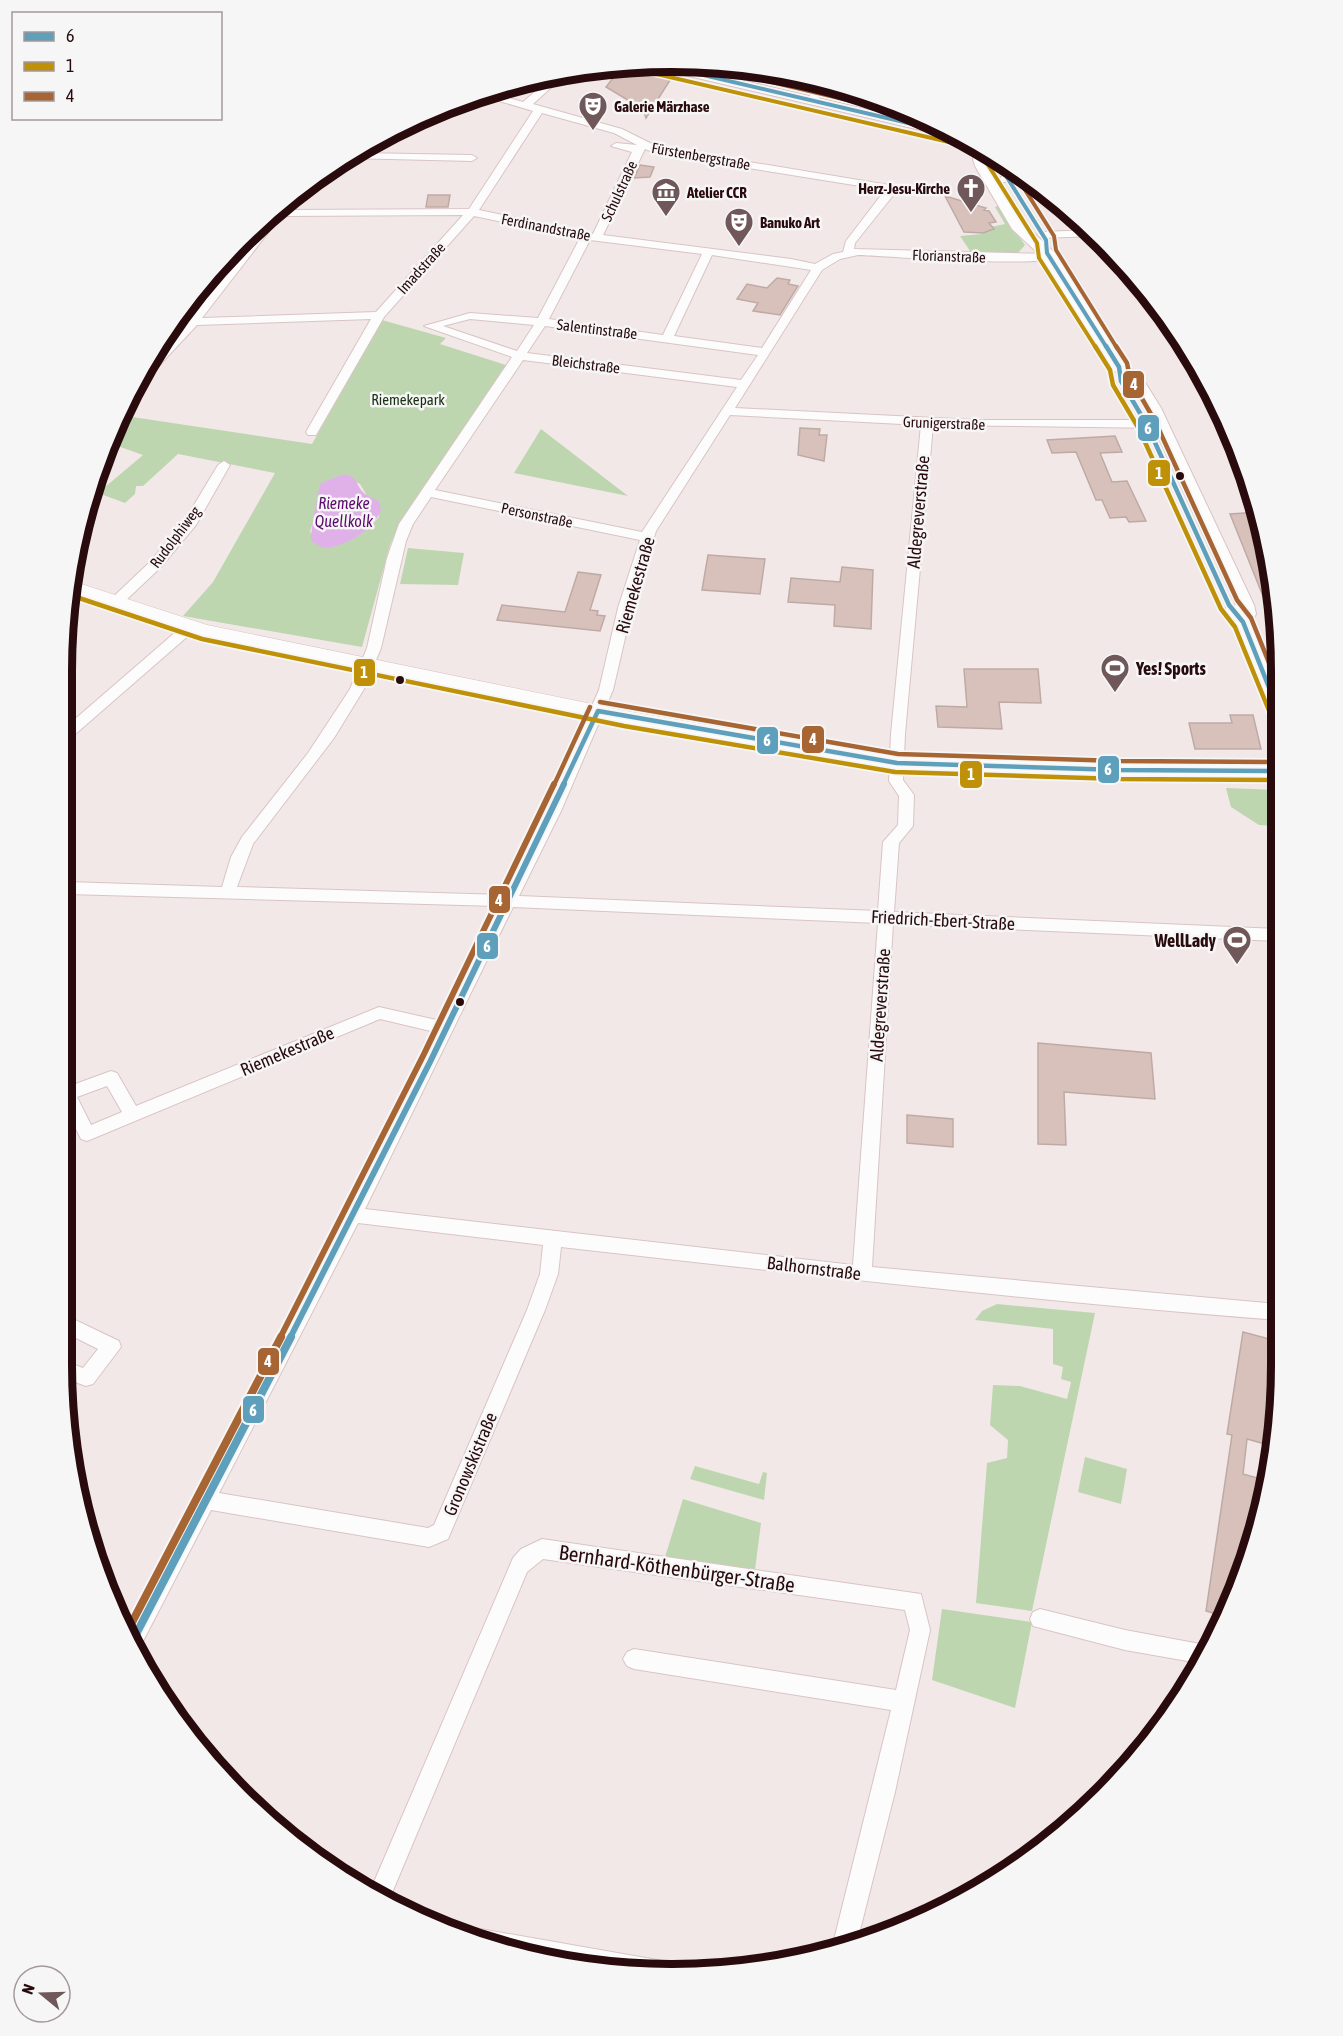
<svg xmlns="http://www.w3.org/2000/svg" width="1343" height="2036" font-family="'Asap Condensed',sans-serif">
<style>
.green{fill:#bed6b0;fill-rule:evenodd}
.water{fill:#e0b1e9}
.building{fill:#d9c1bb;stroke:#beaaa5;stroke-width:1.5}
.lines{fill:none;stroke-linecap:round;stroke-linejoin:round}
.minor-casing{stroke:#d9c4c4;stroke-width:2}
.tertiary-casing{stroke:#d9c4c4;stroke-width:1}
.secondary-casing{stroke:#d9c4c4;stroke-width:2}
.minor{fill:#fdfcfc;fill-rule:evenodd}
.tertiary{fill:#fdfcfc;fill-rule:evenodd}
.secondary{fill:#fdfcfc;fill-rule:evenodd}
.bus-1-far3-casing{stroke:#f6f6f6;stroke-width:7}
.bus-1-far2-casing{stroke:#f6f6f6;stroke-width:8}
.bus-1-far1-casing{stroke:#f6f6f6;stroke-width:10}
.bus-1-casing{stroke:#f6f6f6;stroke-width:12}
.bus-2-far1-casing{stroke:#f6f6f6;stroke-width:7}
.bus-2-casing{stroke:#f6f6f6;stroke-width:8}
.bus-3-far3-casing{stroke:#f6f6f6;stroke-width:7}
.bus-3-far2-casing{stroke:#f6f6f6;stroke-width:8}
.bus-3-far1-casing{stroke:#f6f6f6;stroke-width:10}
.bus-3-casing{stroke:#f6f6f6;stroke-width:12}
.bus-1-far3{stroke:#5e9fbc;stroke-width:4}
.bus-1-far2{stroke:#5e9fbc;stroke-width:4.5}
.bus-1-far1{stroke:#5e9fbc;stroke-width:6}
.bus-1{stroke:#5e9fbc;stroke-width:8}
.bus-2-far1{stroke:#bf9108;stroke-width:4}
.bus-2{stroke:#bf9108;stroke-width:4.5}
.bus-3-far3{stroke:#a76534;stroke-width:4}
.bus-3-far2{stroke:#a76534;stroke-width:4.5}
.bus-3-far1{stroke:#a76534;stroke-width:6}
.bus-3{stroke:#a76534;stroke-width:8}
.bus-dot{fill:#290b0d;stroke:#f6f6f6;stroke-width:2}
.labels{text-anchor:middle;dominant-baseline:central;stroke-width:5;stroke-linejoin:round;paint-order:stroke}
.far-poi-label{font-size:15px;font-weight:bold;fill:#290b0d;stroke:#f6f6f6;text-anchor:start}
.far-street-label{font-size:15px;fill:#290b0d;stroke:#f6f6f6}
.far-park-label{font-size:15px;fill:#183110;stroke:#f6f6f6}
.far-water-label{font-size:16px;font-style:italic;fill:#5b096d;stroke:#f6f6f6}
.street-label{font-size:18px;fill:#290b0d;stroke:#f6f6f6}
.poi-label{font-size:18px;font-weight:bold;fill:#290b0d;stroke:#f6f6f6;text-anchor:start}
.near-street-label{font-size:21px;fill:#290b0d;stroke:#f6f6f6}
.rim{fill:none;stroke:#290b0d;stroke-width:8}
.line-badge{stroke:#f6f6f6;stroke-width:2}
.badge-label{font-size:16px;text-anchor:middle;font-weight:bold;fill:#fff}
</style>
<rect width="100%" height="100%" fill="#f3e8e8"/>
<path class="green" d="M998,206L1025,245L1017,254L970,251L960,236L982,234L991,227L1005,224L995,207Z
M382,320L446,338L440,344L506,365L400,523L390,545L362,647L183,616L213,582L275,473L178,454L143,486H136L135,494L125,503L98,493L143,455L109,443L119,415L312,444ZM341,475L360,484L379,516C369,532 348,542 331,547L310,532C316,515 316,500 323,484Z
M541,429L628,496L514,473Z
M408,548L464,553L458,585L400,584Z
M1226,788L1279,790V826L1259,825L1231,807Z
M997,1304L1095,1313L1032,1611L976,1603L987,1463L1007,1458L1008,1440L990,1425L993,1385L1020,1386L1067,1399L1071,1382L1061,1379L1063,1367L1053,1364V1329L975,1320L982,1311Z
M1085,1457L1127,1469L1121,1504L1078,1492Z
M695,1466L759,1484L763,1472L767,1473L764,1500L690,1479Z
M683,1499L761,1523L755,1570L665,1557Z
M942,1609L1032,1622L1015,1708L932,1680Z"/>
<path class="water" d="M341,475C356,473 355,482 362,491C366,496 374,498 379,502L381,510C373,531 345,547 323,548L311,541C310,534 318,490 321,483Z"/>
<path class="building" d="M626,67L672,77L646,118L643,109L606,87L619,70Z
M640,165L654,167L650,177L634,178Z
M428,195H450L448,207H426Z
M945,196L986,208L984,210L989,211L996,222L989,223L994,229L983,233L964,232Z
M777,278L790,280L788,284L798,286L780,315L753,311L758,303L737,299L747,284L767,288Z
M800,428L820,429L819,435H827L824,461L798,455Z
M1115,436L1122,452L1100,453L1112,482L1127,481L1146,521L1129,522L1126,517L1110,518L1102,500H1096L1076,452L1052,453L1047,440Z
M1260,512L1278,619L1273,621L1230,514Z
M708,555L765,559L760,594L702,590Z
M842,567L873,570L871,629L834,626L835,605L788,602L791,578L840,582Z
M578,572L601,575L590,610L598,611L597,615L605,616L600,631L497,620L502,605L565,612Z
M964,669H1038L1041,703L999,702L1002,729L938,727L936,706L967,707Z
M1230,715H1253L1261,749H1195L1189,723H1232Z
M1038,1043L1151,1053L1155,1099L1064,1092L1066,1145L1038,1144Z
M907,1115L953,1119V1147L907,1143Z
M1243,1332L1277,1341L1276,1444V1447L1247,1439L1243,1474L1268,1481L1249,1560L1226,1617L1206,1611L1232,1435L1227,1434Z"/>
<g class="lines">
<g class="minor-casing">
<path id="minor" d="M566,74L533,104L622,129L658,147L895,186V193L855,243L854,249L1050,254L1056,257C1043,268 886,256 858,255L840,259L822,270L735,408L975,420H1162L1168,424L1162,428L933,425L905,734L903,780L914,795L913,826L899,843L894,912L1279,929V941L893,924L872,1267L1277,1304V1320C1038,1301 799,1274 561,1247L558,1274L545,1310L448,1539L429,1547L211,1510L140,1647L137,1648L128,1629L350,1204L435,1032L380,1019L87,1141L81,1139L67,1111V1087L111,1071L117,1073L136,1106L379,1007L441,1021L498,906L67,894V882L222,887L231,857L242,837L308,753L350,689L367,648L387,558L399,524L512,357L424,326L470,313L538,318L580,238L474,216L384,317L316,435H308L306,432L371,319L197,325L142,384H136L156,355L184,325H176L180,318H190L270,216L297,191L299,193L287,210L469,209L533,111L479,95L487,92L523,102L553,76ZM542,113L614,133L637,145L616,143L611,146L632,152L593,234L479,210ZM645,149L655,153L885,190L846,241L843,252L833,254L815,264L791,259L603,235ZM463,215L376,312L202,318L281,216ZM590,240L702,254L663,335L549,319ZM712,255L811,270L762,348L674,336ZM470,319L534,325L517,351L443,326ZM545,326L758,355L741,380L527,353ZM523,360L737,387L642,532L435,490ZM730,415L921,425L891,734L889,781L899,796L898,825L883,842L878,911L519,896L561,811L613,690L632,608L656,531ZM431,497L640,540L618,608L599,690L545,811L504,895L237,887L253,844L334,738L364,689L381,648L406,541L413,524ZM513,907L878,923L853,1265L365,1209ZM107,1086L122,1112L91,1125L77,1097ZM358,1223L543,1245L540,1274L527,1310L434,1525L428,1528L219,1493Z
M821,83L829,85L815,102H807L806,100Z
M356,153L472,155L477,158L472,161L347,158Z
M1090,230L1095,236L1042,238L1037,235L1042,232Z
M224,461L230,465L196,525L161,567L122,604H112V598L151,561L185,520L218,465Z
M191,622L198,626L196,629L72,737L67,739V726L186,623Z
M71,1318L119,1341L121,1347L93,1384L86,1386L67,1379V1362L83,1368L98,1349L74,1337L67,1339V1319Z
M542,1539L921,1594L930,1630L895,1792L857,1942L834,1952L832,1948L891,1710L634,1669L627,1666L623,1659L627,1652L634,1649L896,1690L910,1630L905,1610L543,1559L527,1572L389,1900L371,1889L513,1558L521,1549Z
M1040,1609L1125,1630L1211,1646L1199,1663L1125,1650L1033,1626L1030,1619L1033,1612Z
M475,1928L663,1961L671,1965L675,1973C605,1976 531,1960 465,1937L467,1932Z"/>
</g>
<g class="tertiary-casing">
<path id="tertiary" d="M69,580L207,625L626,711L897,757L1119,764L1280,765L1279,777L1119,776L897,769L626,723L204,636L67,590Z"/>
</g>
<g class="secondary-casing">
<path id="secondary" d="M643,63L672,64L938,126L961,136L955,138L650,67Z
M979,145L989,152L987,159L989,166L1023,223L1055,253L1118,354L1125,364L1141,376L1161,408L1254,605L1256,614L1252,622L1280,690V721L1273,720L1270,715L1235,624L1224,612L1226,608L1236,605L1145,408L1129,382L1113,370L1102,354L1041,256L1012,229L975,166L973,159Z
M1011,168L1020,174L1011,182H1001L999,179Z"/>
</g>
<use href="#minor" class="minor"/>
<use href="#tertiary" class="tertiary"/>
<use href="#secondary" class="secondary"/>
<g class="bus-1-far3-casing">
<path id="bus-1-far3" d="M652,63L955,134
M993,155L1046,240L1047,253L1107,348"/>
</g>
<g class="bus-1-far2-casing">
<path id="bus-1-far2" d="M1106,346L1119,367L1121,381L1147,425L1229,605L1243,622L1280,715
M598,711L897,763L1119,770L1280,771
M563,785L598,711"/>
</g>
<g class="bus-1-far1-casing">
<path id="bus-1-far1" d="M290,1338L430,1062L564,784"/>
</g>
<g class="bus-1-casing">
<path id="bus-1" d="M133,1640L291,1337"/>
</g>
<g class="bus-2-far1-casing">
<path id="bus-2-far1" d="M648,72L953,143
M985,160L1037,243L1039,258L1096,348"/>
</g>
<g class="bus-2-casing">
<path id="bus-2" d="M1095,346L1110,370L1113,385L1139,429L1221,609L1235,627L1272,718
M67,594L202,639L624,726L895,772L1119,779L1279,780"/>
</g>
<g class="bus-3-far3-casing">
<path id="bus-3-far3" d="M698,65L915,116
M1012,169L1054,236L1056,250L1117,348"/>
</g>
<g class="bus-3-far2-casing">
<path id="bus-3-far2" d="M1116,346L1127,363L1130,378L1155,421L1237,600L1251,618L1280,690
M600,702L898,754L1119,761L1280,762
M554,785L590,707"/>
</g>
<g class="bus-3-far1-casing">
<path id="bus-3-far1" d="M280,1338L423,1056L554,784"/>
</g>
<g class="bus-3-casing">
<path id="bus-3" d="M128,1630L281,1337"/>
</g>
<use href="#bus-1-far3" class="bus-1-far3"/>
<use href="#bus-1-far2" class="bus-1-far2"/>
<use href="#bus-1-far1" class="bus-1-far1"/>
<use href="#bus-1" class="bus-1"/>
<use href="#bus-2-far1" class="bus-2-far1"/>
<use href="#bus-2" class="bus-2"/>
<use href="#bus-3-far3" class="bus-3-far3"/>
<use href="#bus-3-far2" class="bus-3-far2"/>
<use href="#bus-3-far1" class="bus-3-far1"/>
<use href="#bus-3" class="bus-3"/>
</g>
<defs>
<g id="theatre-pin" transform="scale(1.5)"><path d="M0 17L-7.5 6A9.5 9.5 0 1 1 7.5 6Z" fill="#70585a" stroke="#f6f6f6"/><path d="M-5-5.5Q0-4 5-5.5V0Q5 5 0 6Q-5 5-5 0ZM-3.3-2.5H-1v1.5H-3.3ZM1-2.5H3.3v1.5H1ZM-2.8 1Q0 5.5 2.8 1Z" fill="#fff"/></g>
<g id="church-pin" transform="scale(1.5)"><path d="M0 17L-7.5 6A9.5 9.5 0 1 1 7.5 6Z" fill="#70585a" stroke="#f6f6f6"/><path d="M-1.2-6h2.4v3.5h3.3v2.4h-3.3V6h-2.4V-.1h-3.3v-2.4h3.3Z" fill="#fff"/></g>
<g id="museum-pin" transform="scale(1.5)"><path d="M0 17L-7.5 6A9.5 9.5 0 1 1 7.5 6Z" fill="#70585a" stroke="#f6f6f6"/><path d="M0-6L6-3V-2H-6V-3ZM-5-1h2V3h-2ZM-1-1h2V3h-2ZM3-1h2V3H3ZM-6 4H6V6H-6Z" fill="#fff"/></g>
<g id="stadium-pin" transform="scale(1.5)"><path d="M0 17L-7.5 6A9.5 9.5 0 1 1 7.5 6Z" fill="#70585a" stroke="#f6f6f6"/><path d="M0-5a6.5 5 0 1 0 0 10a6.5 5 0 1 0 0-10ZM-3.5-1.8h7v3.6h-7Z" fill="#fff"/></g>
</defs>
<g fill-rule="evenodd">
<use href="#theatre-pin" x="593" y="106"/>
<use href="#church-pin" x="971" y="188"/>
<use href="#museum-pin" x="666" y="192"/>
<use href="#theatre-pin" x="739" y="222"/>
<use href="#stadium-pin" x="1115" y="668"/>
<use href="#stadium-pin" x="1237" y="940"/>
</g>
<g class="bus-dot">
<circle cx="1180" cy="476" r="5"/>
<circle cx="400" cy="680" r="5"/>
<circle cx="460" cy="1002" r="5"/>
</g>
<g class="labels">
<g class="far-poi-label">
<text x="614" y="106">Galerie Märzhase</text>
<text x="950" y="188" text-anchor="end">Herz-Jesu-Kirche</text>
<text x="687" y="192">Atelier CCR</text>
<text x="760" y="222">Banuko Art</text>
</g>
<g class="far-street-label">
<text transform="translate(701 156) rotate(10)">Fürstenbergstraße</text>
<text transform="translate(619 191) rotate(-65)">Schulstraße</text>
<text transform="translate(546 227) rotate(11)">Ferdinandstraße</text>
<text transform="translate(949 256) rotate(2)">Florianstraße</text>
<text transform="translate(421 268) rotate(-48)">Imadstraße</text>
<text transform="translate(597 329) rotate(7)">Salentinstraße</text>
<text transform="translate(586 364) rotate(7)">Bleichstraße</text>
<text transform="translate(944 423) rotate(2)">Grunigerstraße</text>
<text transform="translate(537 515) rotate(12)">Personstraße</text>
<text transform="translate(175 537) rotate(-53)">Rudolphiweg</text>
</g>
<g class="far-park-label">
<text x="408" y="399">Riemekepark</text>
</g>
<g class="far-water-label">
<text x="344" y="503">Riemeke<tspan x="344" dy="18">Quellkolk</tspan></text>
</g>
<g class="street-label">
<text transform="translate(918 512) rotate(-85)">Aldegreverstraße</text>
<text transform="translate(635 585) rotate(-74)">Riemekestraße</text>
<text transform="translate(943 920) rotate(3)">Friedrich-Ebert-Straße</text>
<text transform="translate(880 1005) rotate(-86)">Aldegreverstraße</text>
<text transform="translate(287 1051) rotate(-23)">Riemekestraße</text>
<text transform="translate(814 1268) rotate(7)">Balhornstraße</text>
<text transform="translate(470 1464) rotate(-67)">Gronowskistraße</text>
</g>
<g class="poi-label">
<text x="1136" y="668">Yes! Sports</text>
<text x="1216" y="940" text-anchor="end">WellLady</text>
</g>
<g class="near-street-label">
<text transform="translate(677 1568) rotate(8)">Bernhard-Köthenbürger-Straße</text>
</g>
</g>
<path d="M0 0H1343V2036H0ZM671 72H672A599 599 0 0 1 1271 671V1365A599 599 0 0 1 672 1964H671A599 599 0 0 1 72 1365V671A599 599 0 0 1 671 72Z" fill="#f6f6f6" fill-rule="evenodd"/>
<path class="rim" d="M671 72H672A599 599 0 0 1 1271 671V1365A599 599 0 0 1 672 1964H671A599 599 0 0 1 72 1365V671A599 599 0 0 1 671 72Z"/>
<g class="line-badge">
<rect x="1122" y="370" width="23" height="29" rx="6" fill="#a76534"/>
<rect x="1137" y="414" width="23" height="28" rx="6" fill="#5e9fbc"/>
<rect x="1147" y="459" width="24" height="28" rx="6" fill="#bf9108"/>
<rect x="353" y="658" width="23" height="29" rx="6" fill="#bf9108"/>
<rect x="801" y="725" width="24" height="29" rx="6" fill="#a76534"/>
<rect x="756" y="726" width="23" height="29" rx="6" fill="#5e9fbc"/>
<rect x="1097" y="755" width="23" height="29" rx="6" fill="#5e9fbc"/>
<rect x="959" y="760" width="24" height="29" rx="6" fill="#bf9108"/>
<rect x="488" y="885" width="23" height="29" rx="6" fill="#a76534"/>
<rect x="476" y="932" width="23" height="28" rx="6" fill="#5e9fbc"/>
<rect x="257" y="1347" width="23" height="29" rx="6" fill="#a76534"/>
<rect x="242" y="1395" width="23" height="29" rx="6" fill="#5e9fbc"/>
</g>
<g class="badge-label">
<text x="1134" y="390">4</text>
<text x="1148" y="434">6</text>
<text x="1159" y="479">1</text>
<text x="364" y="678">1</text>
<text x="813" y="745">4</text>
<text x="767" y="746">6</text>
<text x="1108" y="775">6</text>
<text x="971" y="780">1</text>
<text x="499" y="906">4</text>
<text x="487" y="952">6</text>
<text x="268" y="1367">4</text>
<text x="253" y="1416">6</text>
</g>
<rect x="12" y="12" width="210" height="108" fill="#f6f6f6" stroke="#a49899" stroke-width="1.5"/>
<rect x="24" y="32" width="30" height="9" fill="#5e9fbc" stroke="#a49899" stroke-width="1.5"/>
<text x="66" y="42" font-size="18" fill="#290b0d">6</text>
<rect x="24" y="62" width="30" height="9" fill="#bf9108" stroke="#a49899" stroke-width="1.5"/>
<text x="66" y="72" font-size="18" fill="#290b0d">1</text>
<rect x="24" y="92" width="30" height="9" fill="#a76534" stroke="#a49899" stroke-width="1.5"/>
<text x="66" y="102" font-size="18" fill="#290b0d">4</text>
<g transform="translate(42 1994) rotate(289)"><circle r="28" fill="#f6f6f6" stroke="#a49899" stroke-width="1.5"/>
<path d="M0-4.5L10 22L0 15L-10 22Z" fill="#70585a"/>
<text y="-9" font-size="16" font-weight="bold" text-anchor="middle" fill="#290b0d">N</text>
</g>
</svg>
